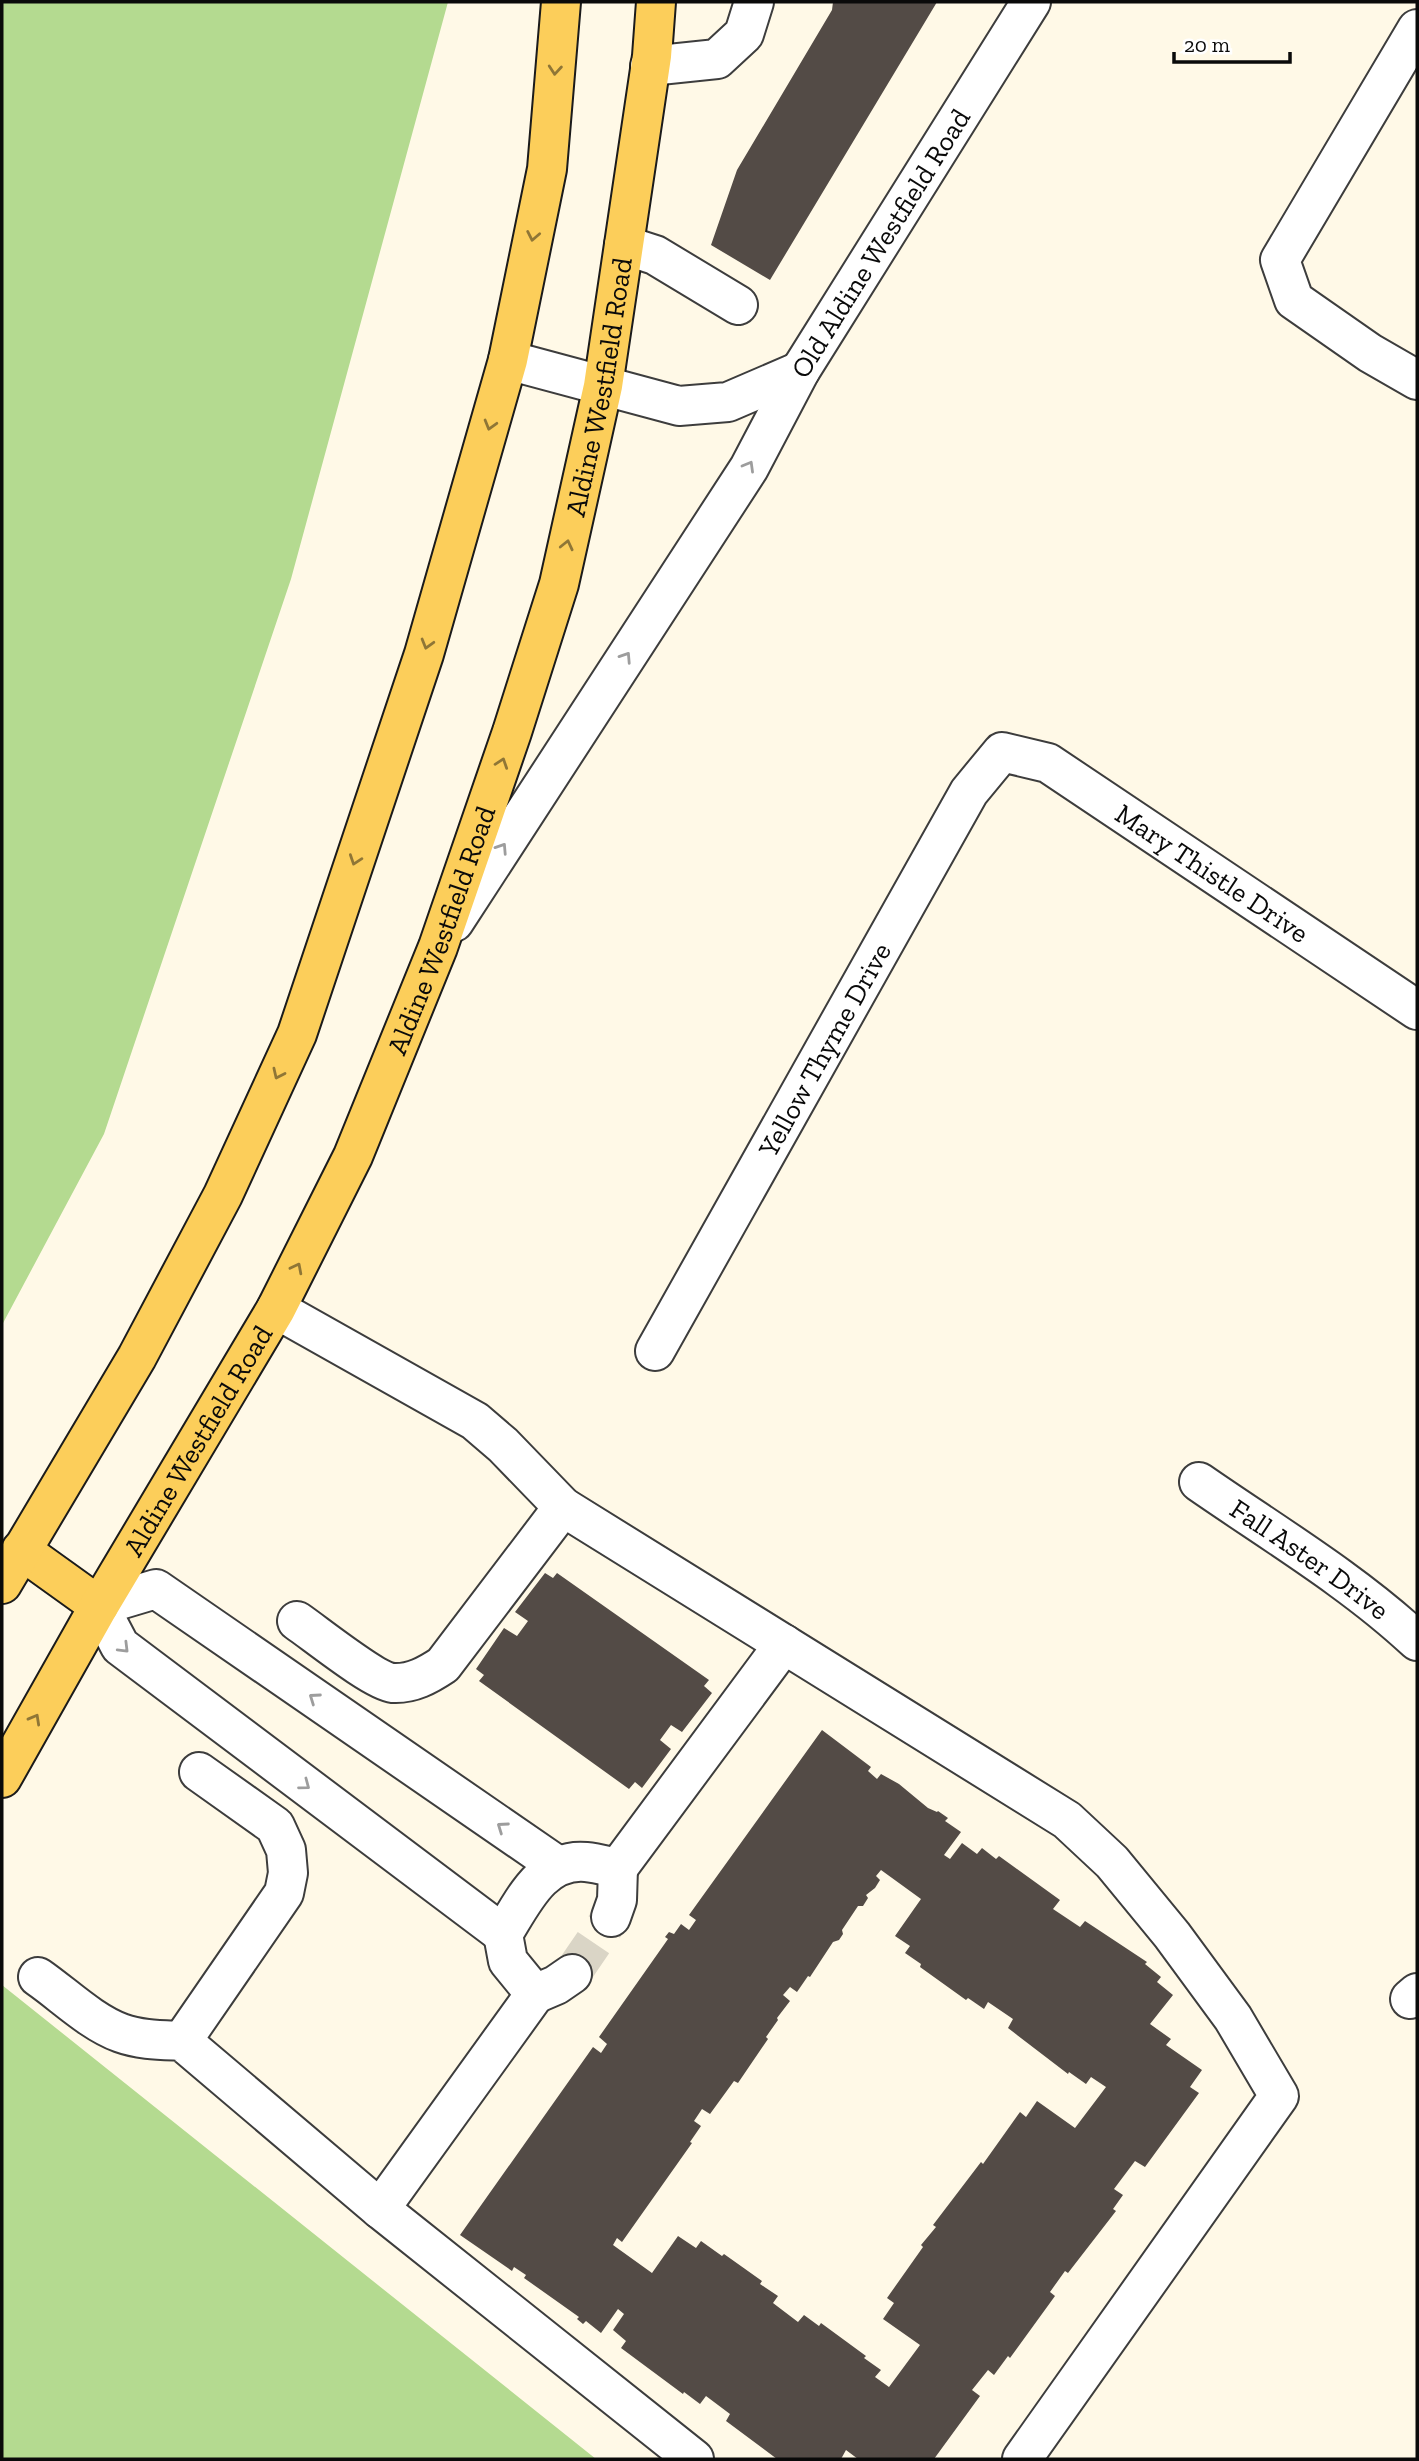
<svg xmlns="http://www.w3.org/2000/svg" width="1419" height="2461" font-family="'Zilla Slab',serif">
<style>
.forest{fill:#b4da90}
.building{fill:#534b46;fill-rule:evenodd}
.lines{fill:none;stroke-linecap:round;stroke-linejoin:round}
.minor-tunnel{stroke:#dad5c6;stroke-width:38;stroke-dasharray:38 19;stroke-linecap:butt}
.minor-casing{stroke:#3d3d3d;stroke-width:42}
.major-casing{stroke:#1b1b1b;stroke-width:42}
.minor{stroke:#fff;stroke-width:38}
.major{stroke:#fcce5a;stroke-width:38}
.oneway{stroke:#8f7636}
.oneway2{stroke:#9d9d9d}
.labels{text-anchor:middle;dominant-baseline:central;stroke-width:7;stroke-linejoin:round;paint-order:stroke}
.street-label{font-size:28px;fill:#0a0a0a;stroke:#fff}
</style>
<rect width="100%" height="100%" fill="#fff9e7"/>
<path class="forest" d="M2,2H448L291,579L104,1134L2,1325Z
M2,1985L596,2459H2Z"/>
<path class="building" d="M833,2H937L770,280L711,245L737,170L832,10Z
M545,1573L553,1578L557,1573L709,1680L704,1686L712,1693L682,1732L671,1725L660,1740L671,1749L642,1788L635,1782L629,1789L479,1681L484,1675L476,1669L504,1628L517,1636L528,1621L515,1612Z
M822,1730L871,1767L868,1771L877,1779L881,1774L899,1784L928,1808L937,1812L938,1811L948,1818L945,1821L961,1832L944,1855L950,1859L962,1843L977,1854L982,1848L996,1859L999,1856L1060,1900L1053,1909L1080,1927L1085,1921L1147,1962L1145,1964L1161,1977L1157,1982L1173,1995L1150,2024L1171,2039L1166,2045L1202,2070L1190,2087L1199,2093L1145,2167L1135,2161L1114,2189L1123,2195L1113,2209L1116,2211L1068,2273L1065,2271L1050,2292L1055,2296L1010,2358L1008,2356L994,2375L988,2370L972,2390L980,2396L934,2459H858L846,2450L841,2459H777L726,2421L730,2414L706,2396L700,2404L684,2392L683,2394L621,2348L626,2341L613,2330L624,2314L618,2309L601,2333L586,2321L583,2324L577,2319L579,2317L524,2278L526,2275L514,2267L512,2271L460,2235L593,2047L601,2053L607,2044L599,2037L668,1939L665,1937L669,1932L674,1934L681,1924L689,1930L696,1920L689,1915ZM881,1870L921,1899L895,1936L910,1946L905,1953L921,1964L920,1967L966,2000L968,1998L984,2009L988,2002L1013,2019L1008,2028L1068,2074L1069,2072L1086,2084L1091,2077L1106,2087L1075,2128L1037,2101L1026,2117L1020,2112L983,2164L981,2162L933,2225L936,2227L921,2245L923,2247L887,2298L894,2303L883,2319L920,2345L889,2387L875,2377L881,2370L864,2358L866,2356L821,2323L819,2326L804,2315L798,2322L773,2303L778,2296L760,2284L762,2281L724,2254L722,2256L701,2241L696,2248L678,2236L652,2273L613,2245L617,2238L622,2242L692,2143L690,2142L701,2126L694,2121L702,2109L710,2114L734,2081L738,2083L768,2039L766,2037L778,2020L777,2018L790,2001L783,1995L790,1987L797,1992L808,1976L810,1977L833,1942L839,1940L843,1934L842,1930L858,1906H863L868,1898L866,1895L875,1888L880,1880L876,1876Z"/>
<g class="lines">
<path class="minor-tunnel" d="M572,1974L611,1917"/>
<g class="minor-casing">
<g id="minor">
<path d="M1417,29L1280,260L1294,300L1370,353L1417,380"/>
<path d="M650,66L717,59L744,34L754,2"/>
<path d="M624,245L655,255L738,305"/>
<path d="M508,360L679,406L728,402L800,371"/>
<path id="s1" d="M454,922L749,468L800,371L1031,2"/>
<path d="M276,1309L475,1421L503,1445L563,1507L1067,1820L1112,1862L1172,1935L1233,2018L1279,2096L1022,2459"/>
<path id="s2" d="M655,1351L969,792L1002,752L1048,763L1417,1010"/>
<path id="s3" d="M1199,1482C1271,1532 1353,1581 1417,1641"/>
<path d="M297,1621C316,1634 374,1681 393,1683C412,1684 428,1675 443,1665L563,1507"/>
<path d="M618,1868L784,1644"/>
<path d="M503,1934L120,1646L99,1606L156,1589L558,1866"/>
<path d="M572,1974L556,1985L535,1994L508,1961L503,1934C523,1902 542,1858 586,1862C596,1863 608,1866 618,1868L617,1900L611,1917"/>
<path d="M38,1977C64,1995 91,2022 121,2033C140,2040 162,2040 182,2041L380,2209L694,2459"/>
<path d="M1410,1999L1417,1993"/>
<path d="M182,2041L284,1893L288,1873L286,1850L275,1826L199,1772"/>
<path d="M380,2209L535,1994"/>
</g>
</g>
<g class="major-casing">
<g id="major">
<path d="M21,1550L99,1606"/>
<path d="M2,1584L137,1357L223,1195L297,1034L424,654L508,360L547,169L561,2"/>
<path id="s4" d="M2,1778L99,1606L276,1309L353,1156L438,947L512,732L559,584L603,386L652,56L656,2"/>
</g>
</g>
<use href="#minor" class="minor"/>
<use href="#major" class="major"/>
</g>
<defs><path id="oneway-chevron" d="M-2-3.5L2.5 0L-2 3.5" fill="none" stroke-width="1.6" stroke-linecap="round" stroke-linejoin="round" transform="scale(1.75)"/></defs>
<g class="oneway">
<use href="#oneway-chevron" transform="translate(555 70) rotate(95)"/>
<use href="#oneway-chevron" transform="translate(533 236) rotate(101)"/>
<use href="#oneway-chevron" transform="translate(490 425) rotate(106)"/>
<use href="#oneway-chevron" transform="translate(567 545) rotate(-77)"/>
<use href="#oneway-chevron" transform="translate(427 644) rotate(106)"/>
<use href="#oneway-chevron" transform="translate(502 763) rotate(-71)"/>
<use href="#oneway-chevron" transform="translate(355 860) rotate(109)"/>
<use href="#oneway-chevron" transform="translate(278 1074) rotate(115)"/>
<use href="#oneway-chevron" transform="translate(297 1268) rotate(-63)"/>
<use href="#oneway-chevron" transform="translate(35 1719) rotate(-61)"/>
</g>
<g class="oneway2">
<use href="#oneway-chevron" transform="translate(749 466) rotate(-60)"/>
<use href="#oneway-chevron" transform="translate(626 657) rotate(-57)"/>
<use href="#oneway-chevron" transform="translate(502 848) rotate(-57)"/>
<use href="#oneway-chevron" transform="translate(124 1648) rotate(45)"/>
<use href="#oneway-chevron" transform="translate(314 1698) rotate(-145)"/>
<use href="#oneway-chevron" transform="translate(305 1785) rotate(37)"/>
<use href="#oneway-chevron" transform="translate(502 1827) rotate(-145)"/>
</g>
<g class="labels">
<g class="street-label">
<text stroke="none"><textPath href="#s1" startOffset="802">Old Aldine Westfield Road</textPath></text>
<text stroke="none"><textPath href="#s4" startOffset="1524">Aldine Westfield Road</textPath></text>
<text stroke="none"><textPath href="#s2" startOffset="938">Mary Thistle Drive</textPath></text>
<text stroke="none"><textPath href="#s4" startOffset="957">Aldine Westfield Road</textPath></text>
<text stroke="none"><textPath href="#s2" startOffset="346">Yellow Thyme Drive</textPath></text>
<text stroke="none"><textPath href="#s4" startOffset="390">Aldine Westfield Road</textPath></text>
<text stroke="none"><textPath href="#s3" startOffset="135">Fall Aster Drive</textPath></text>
</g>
</g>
<rect width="1419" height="2461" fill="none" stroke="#0a0a0a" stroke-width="7"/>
<path d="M1174 52v10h116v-10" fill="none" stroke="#0a0a0a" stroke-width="3.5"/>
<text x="1184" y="52" font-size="21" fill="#0a0a0a" stroke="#ffffff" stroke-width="5" paint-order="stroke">20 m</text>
</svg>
